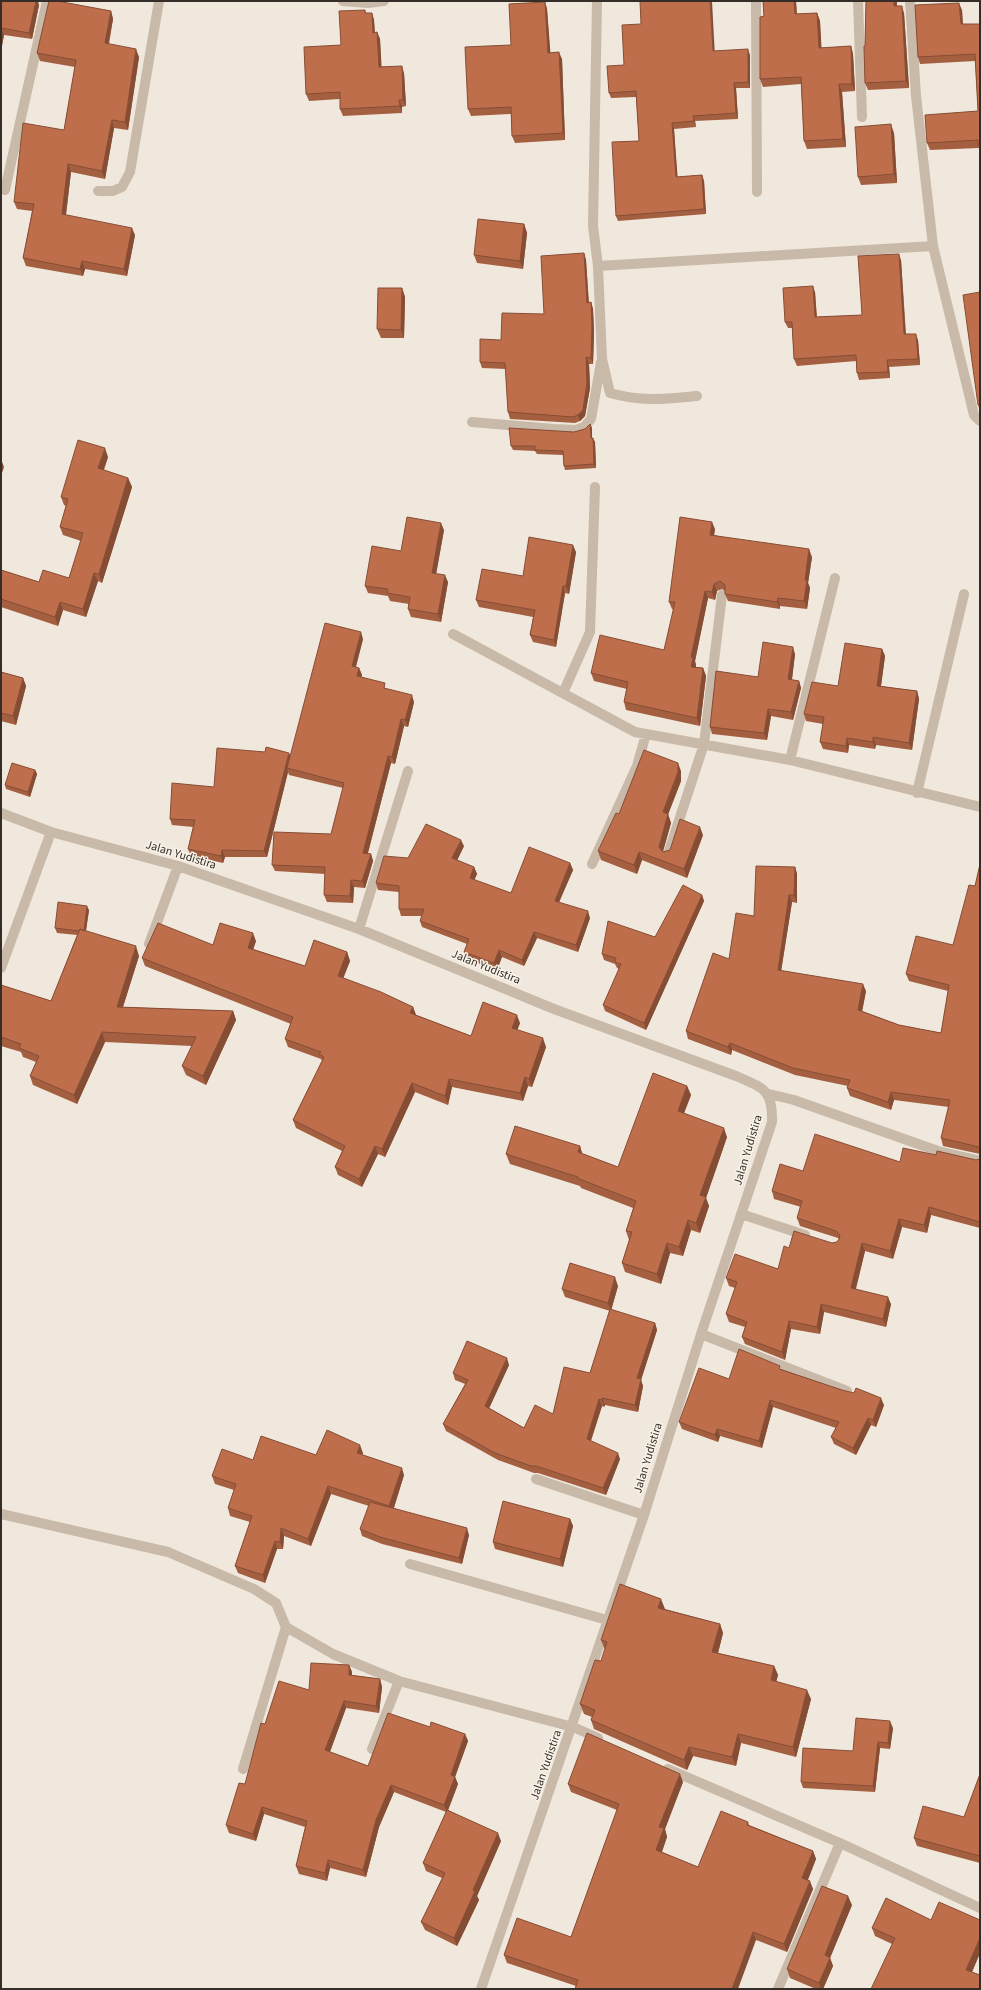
<svg xmlns="http://www.w3.org/2000/svg" width="981" height="1990" font-family="'Source Sans 3',sans-serif">
<style>
.lines{fill:none;stroke-linecap:round;stroke-linejoin:round}
.minor{stroke:#c8b9a8;stroke-width:10}
.wall{fill:#a45f41}
.shaded-wall{fill:#864d35}
.building{fill:#bf6e4c;stroke:#864d35}
.labels{text-anchor:middle;dominant-baseline:central;stroke-width:3;stroke-linejoin:round;paint-order:stroke}
.street-label{font-size:12px;fill:#352d28;stroke:#f8f2e8}
</style>
<rect width="100%" height="100%" fill="#f0e8dc"/>
<g class="lines">
<path class="minor" d="M343,1L368,3L384,1
M597,1L593,226L598,266L602,359L610,393C643,402 664,399 697,396
M756,1L757,192
M858,1L862,117
M910,1L916,96L933,246L974,415L980,421
M5,190L47,1
M98,191H113L122,187L130,172L159,1
M598,266L933,246
M472,422L554,429L576,430L584,427L591,419L601,362
M453,634L635,732L790,760L980,807
M563,693L590,632L595,487
M790,760L835,578
M917,793L964,594
M1,813L51,832L178,866L359,929L554,1009L736,1076C763,1088 773,1089 772,1122L701,1334L644,1515L481,1989
M668,854L704,744L722,595
M592,864L637,766L646,734
M359,929L408,771
M149,944L178,866
M1,968L51,832
M769,1094L794,1100L938,1151L980,1161
M741,1214L805,1235
M701,1334L847,1391
M536,1479L644,1515
M1,1514L168,1552L254,1589L276,1603L286,1627L333,1654L399,1681L573,1727L598,1738
M410,1564L607,1620
M372,1749L399,1681
M243,1769L286,1627
M668,1769L840,1843L980,1908
M778,1989L840,1843"/>
</g>
<path class="wall" d="M1,1L39,5L32,39L4,35L1,51Z
M763,1H796L797,14L817,13L820,21L821,48L851,46L853,54L855,91L842,92L846,147L807,149L804,141L801,84L763,87L760,79L764,16Z
M866,1H897V6L904,13L909,88L868,90L865,83Z
M545,2L547,9L550,53L562,59L565,140L515,143L512,136L511,114L471,116L468,109L511,45Z
M365,10L366,13H372L374,20L375,33L377,32L380,39L381,67L404,73L406,106L402,107V113L343,116L340,109V99L309,101L306,94L341,45Z
M962,10L963,24H980V150L979,148L930,150L927,143L978,111L975,61L920,64L918,57Z
M111,11L113,19L109,44L139,57L128,130L114,128L105,179L71,172L66,215L135,235L127,276L85,269L83,276L26,266L23,258L32,211L17,209L14,202L64,130L75,67L40,61L37,53Z
M714,51L750,55V88H736L738,119L695,121L696,127L674,129L677,177L702,175L704,181L706,214L618,221L616,216L639,141L636,97L611,98L609,93L624,65Z
M894,133L897,183L861,185L858,177Z
M524,224L527,233L523,269L477,263L474,255Z
M584,253L586,260L589,303L591,302L593,309L594,332L593,364H589L590,388L585,416L580,421L575,423L510,419L508,412L506,369L482,368L480,362L501,340L544,314Z
M901,260L906,334L918,340L920,365L889,367L890,378L859,380L857,373L856,361L797,366L794,359L792,328H788L785,322L815,292L817,317L862,315Z
M402,288L405,297L404,338H381L377,329Z
M980,292V411L978,405Z
M590,424L592,428V438L595,442L596,468L565,470L564,466L563,455L537,454L535,451L513,450L511,446L574,432L585,429Z
M108,457L104,470L128,478L132,487L102,583L98,581L86,617L63,610L58,626L1,607V570L39,582L69,578L81,541L63,535L60,527L66,506L64,505L61,497Z
M715,529L714,535L812,557L808,583L810,588L807,609L780,606V609L728,601L725,594V591L722,589L717,591L715,600L708,598L695,661L696,665V667L703,668L706,676L700,726L626,710L624,702L627,689L594,681L591,673L664,650L674,610L672,609L669,602Z
M444,530L436,574L448,582L441,622L411,617L408,609L409,604L390,601L388,596L368,593L365,586L401,551Z
M576,552L569,594L565,593L556,647L533,642L530,635L533,617L479,607L476,600L523,576Z
M363,639L356,667L359,668L362,675L361,677L387,689L414,702L408,727L404,726L395,764L391,763L368,853L371,854L373,861L365,888L354,887L353,903L327,902L324,895L325,874L275,871L272,865L331,834L343,788L289,775L288,772L267,857H225L223,863L191,856L188,849L193,827L172,825L170,819L214,787L290,756Z
M882,649L885,656L881,686L917,691L919,699L912,750L876,745L875,749L849,745L848,753L823,749L820,742L823,724L806,721L804,714Z
M795,654L792,680L799,681L801,688L793,720L771,716L767,740L712,734L710,727L758,677Z
M1,672L23,678L26,686L16,725L1,721Z
M35,770L37,774L30,797L6,789L5,785Z
M681,771V781L668,814L671,823L663,851V852L670,850L703,835L687,878L642,860L637,874L601,860L598,851L619,814Z
M464,846L457,860L474,867L477,874L474,880L511,893L570,863L573,870L559,902L590,918L578,952L537,938L524,966L502,957L497,970L467,959L464,952L467,944L422,927L420,921L422,916H401L399,909V892L378,890L376,883L408,858Z
M980,864V1154L943,1146L941,1138L949,1107L894,1100L891,1110L850,1096L847,1088L848,1086L795,1075L732,1050L731,1055L688,1039L686,1031L754,916L795,867L797,874V903L792,902L781,971L866,991L862,1011L899,1025L941,1033L948,991L909,981L906,974L953,945L975,886Z
M702,895L704,901L646,1030L605,1011L603,1005L619,969L617,968L615,964L604,960L602,954L655,937Z
M89,910L86,931L139,956L123,1007L233,1011L236,1020L206,1085L186,1075L182,1066L192,1046L105,1042L77,1104L33,1085L30,1076L36,1062L23,1057L21,1052L1,1046V985L51,1001L77,935L57,933L55,928Z
M256,941L253,949L305,966L347,952L350,961L343,978L413,1007L416,1015L471,1036L520,1023L517,1030L546,1047L532,1087L528,1086L523,1101L452,1087L448,1105L415,1092L385,1157L378,1154L362,1187L338,1175L335,1167L342,1151L296,1128L293,1120L322,1061L321,1059L288,1047L285,1039L291,1024L145,966L142,958L213,945Z
M687,1086L691,1095L684,1113L727,1137L706,1198L709,1206L700,1233L691,1230L683,1256L670,1253L661,1284L625,1272L622,1263L629,1240L626,1231L633,1208L581,1188L580,1186L510,1164L506,1154L580,1146L582,1154L618,1167Z
M936,1155L976,1160L980,1159V1228L931,1215L927,1233L902,1227L893,1259L865,1251L856,1289L891,1304L886,1327L824,1312L820,1334L791,1329L785,1360L745,1344L742,1337L745,1327L729,1322L726,1314L735,1288L729,1286L726,1278L778,1269L789,1248L832,1243L837,1242L839,1239L838,1238L800,1226L797,1218L801,1207L774,1199L772,1191L803,1171L900,1162Z
M618,1286L611,1310L655,1323L657,1330L641,1380L643,1386L638,1412L605,1405L604,1407L602,1406L591,1441L620,1459L606,1495L538,1473H534L498,1460L446,1431L443,1424L465,1384L455,1380L453,1373L509,1365L489,1408L524,1428L553,1414L590,1373L610,1311L565,1297L562,1289Z
M781,1369L884,1405L876,1427L871,1425L856,1455L834,1444L831,1437L836,1428L773,1407L762,1448L720,1436L718,1442L682,1429L679,1422L729,1379Z
M363,1453L362,1455L404,1475L394,1508L469,1535L462,1564L382,1544L362,1536L360,1529L369,1506L331,1494L311,1546L284,1536L283,1549H277L265,1583L238,1573L235,1566L250,1522L230,1516L228,1508L234,1490L215,1484L212,1476L253,1460L316,1455Z
M570,1519L573,1526L563,1567L495,1549L493,1542Z
M665,1609L720,1624L723,1633L718,1653L774,1666L778,1675L776,1682L811,1699L796,1757L741,1743L736,1766L693,1756L687,1770L594,1729L591,1720L592,1717L584,1714L580,1704L601,1661L605,1650L601,1640Z
M349,1665L352,1672V1675L380,1679L382,1687L379,1713L346,1708L330,1752L368,1766L430,1727L465,1734L468,1741L455,1777L458,1784L448,1810L501,1841L477,1896L479,1900L457,1946L425,1930L421,1922L442,1878L426,1871L423,1863L446,1812L394,1792L379,1827L366,1877L330,1868L327,1881L299,1874L296,1866L305,1827L264,1814L256,1841L229,1833L226,1825L245,1784L265,1724L309,1690Z
M893,1728L890,1749L880,1748L875,1792L803,1788L801,1782Z
M980,1774V1863L917,1846L914,1838L964,1817Z
M683,1782L665,1829L667,1837L662,1852L698,1867L748,1822L749,1825L813,1851L816,1859L808,1880L813,1889L787,1952L756,1940L576,1986L507,1963L504,1955L571,1937L617,1810L571,1792L568,1784Z
M852,1905L830,1958L833,1966L823,1989H816L790,1978L787,1969Z
M931,1920H980V1953L972,1972L980,1989L892,1944L875,1936L872,1928Z"/>
<path class="shaded-wall" d="M36,1H38L39,5L32,39L29,33Z
M710,1H712L715,57L713,51Z
M794,1H796L797,22L795,14Z
M894,1H897L896,14L894,6Z
M545,2L547,9L551,60L548,53Z
M959,3L962,10L963,32L961,24Z
M902,6L904,13L909,88L906,81Z
M111,11L113,19L107,51L105,43Z
M372,13L374,20L375,40L373,33Z
M817,13L820,21L822,56L819,48Z
M1,28L4,35L1,51Z
M377,32L380,39L382,74L379,67Z
M851,46L853,54L855,91L852,84Z
M136,49L139,57L128,130L125,122Z
M748,49L750,55V88L748,82Z
M559,52L562,59L565,140L563,133Z
M402,66L404,73L406,106L403,100Z
M734,83L736,88L738,119L736,113Z
M839,84L842,92L846,147L843,139Z
M399,100L402,107V113L400,106Z
M693,116L695,121L696,127L694,121Z
M112,120L114,128L105,179L102,171Z
M672,123L674,129L678,182L676,177Z
M891,124L894,133L897,183L894,174Z
M68,164L71,172L65,222L62,214Z
M702,175L704,181L706,214L704,209Z
M524,224L527,233L523,269L520,261Z
M132,228L135,235L127,276L124,269Z
M584,253L586,260L589,309L587,303Z
M899,254L901,260L906,341L904,334Z
M82,261L85,269L83,276L80,269Z
M813,286L815,292L817,324L815,317Z
M402,288L405,297L404,338L401,330Z
M591,302L593,309L594,332L593,364L591,358Z
M916,334L918,340L920,365L918,359Z
M586,357L589,364L590,388L585,416L580,421L578,415Z
M887,360L889,367L890,378L888,372Z
M590,424L592,428V442L591,438Z
M593,438L595,442L596,468L594,464Z
M105,448L108,457L101,477L98,468Z
M1,459L4,467L1,476Z
M128,478L132,487L102,583L99,574Z
M712,522L715,529L713,542L710,535Z
M441,523L444,530L435,580L432,573Z
M573,545L576,552L569,594L566,586Z
M809,549L812,557L808,583L810,588L807,609L804,601L805,580Z
M94,573L98,581L86,617L83,609Z
M445,575L448,582L441,622L438,614Z
M714,584L717,591L715,600L712,592Z
M563,586L565,593L556,647L554,640Z
M705,591L708,598L695,661L696,665L694,675L691,667V657Z
M778,598L780,606V609L777,602Z
M60,602L63,610L58,626L55,617Z
M361,632L363,639L354,673L352,666Z
M793,647L795,654L791,686L788,679Z
M882,649L885,656L880,693L877,686Z
M359,668L362,675L359,683L357,676Z
M703,668L706,676L700,726L697,718Z
M23,678L26,686L16,725L13,716Z
M799,681L801,688L793,720L791,712Z
M917,691L919,699L912,750L909,743Z
M412,695L414,702L408,727L405,720Z
M768,709L771,716L767,740L764,733Z
M401,719L404,726L395,764L392,757Z
M873,737L876,745L875,749L873,742Z
M847,738L849,745L848,753L846,746Z
M289,753L292,760L287,768L288,772L267,857L264,851Z
M388,756L391,763L366,860L363,853Z
M678,763L681,771V781L666,820L663,812Z
M35,770L37,774L30,797L28,792Z
M668,814L671,823L662,855L659,847Z
M700,827L703,835L687,878L684,869Z
M461,840L464,846L455,865L452,858Z
M222,850L225,857L223,863L221,856Z
M639,852L642,860L637,874L634,865Z
M371,854L373,861L365,888L362,881Z
M570,863L573,870L557,907L555,901Z
M474,867L477,874L472,885L470,878Z
M795,867L797,874V903L794,895Z
M351,880L354,887L353,903L350,896Z
M702,895L704,901L646,1030L644,1023Z
M789,895L792,902L780,978L778,970Z
M87,906L89,910L85,936L84,932Z
M588,911L590,918L578,952L576,945Z
M534,932L537,938L524,966L522,960Z
M253,933L256,941L251,956L248,948Z
M136,946L139,956L120,1016L117,1007Z
M499,950L502,957L497,970L494,963Z
M347,952L350,961L341,984L338,976Z
M863,984L866,991L861,1017L858,1010Z
M413,1007L416,1015L410,1013Z
M233,1011L236,1020L206,1085L203,1076Z
M517,1015L520,1023L515,1036L512,1028Z
M102,1032L105,1042L77,1104L74,1095Z
M543,1038L546,1047L532,1087L529,1079Z
M730,1043L732,1050L731,1055L728,1047Z
M525,1077L528,1086L523,1101L520,1093Z
M449,1079L452,1087L448,1105L445,1096Z
M412,1083L415,1092L385,1157L382,1149Z
M687,1086L691,1095L681,1121L678,1111Z
M891,1092L894,1100L891,1110L888,1102Z
M724,1128L727,1137L706,1198L709,1206L700,1233L696,1223L700,1195Z
M375,1146L378,1154L362,1187L359,1179Z
M580,1146L583,1156L578,1152Z
M929,1207L931,1215L927,1233L924,1225Z
M899,1219L902,1227L893,1259L890,1251Z
M688,1220L691,1230L683,1256L679,1247Z
M667,1243L670,1253L661,1284L657,1274Z
M862,1243L865,1251L854,1295L851,1288Z
M615,1277L618,1286L611,1311L608,1303Z
M888,1297L891,1304L886,1327L883,1319Z
M821,1304L824,1312L820,1334L817,1327Z
M789,1321L791,1329L785,1360L782,1352Z
M655,1323L657,1330L641,1380L643,1386L638,1412L635,1405L637,1378Z
M507,1358L509,1365L487,1413L485,1406Z
M602,1398L605,1405L604,1407L602,1400Z
M881,1398L884,1405L876,1427L873,1420Z
M599,1399L602,1406L589,1446L587,1439Z
M770,1400L773,1407L762,1448L759,1441Z
M868,1418L871,1425L856,1455L853,1448Z
M717,1429L720,1436L718,1442L715,1435Z
M360,1445L363,1453L359,1461L357,1453Z
M618,1453L620,1459L606,1495L603,1488Z
M402,1468L404,1475L392,1513L389,1506Z
M328,1486L331,1494L311,1546L308,1539Z
M570,1519L573,1526L563,1567L560,1559Z
M281,1528L284,1536L283,1549L280,1542Z
M467,1528L469,1535L462,1564L459,1558Z
M275,1541L277,1549L265,1583L263,1575Z
M661,1599L665,1609L662,1617L658,1608Z
M720,1624L723,1633L716,1661L712,1652Z
M349,1665L352,1672V1682L349,1675Z
M774,1666L778,1675L774,1690L771,1680Z
M380,1679L382,1687L379,1713L376,1706Z
M807,1690L811,1699L796,1757L793,1747Z
M344,1701L346,1708L328,1757L325,1750Z
M890,1721L893,1728L890,1749L888,1743Z
M465,1734L468,1741L455,1777L458,1784L447,1813L444,1805L451,1775Z
M738,1734L741,1743L736,1766L732,1757Z
M878,1742L880,1748L875,1792L873,1786Z
M689,1747L693,1756L687,1770L684,1760Z
M680,1774L683,1782L665,1829L667,1837L659,1859L656,1850L659,1827Z
M391,1785L394,1792L379,1827L366,1877L363,1870L376,1820Z
M262,1807L264,1814L256,1841L253,1834Z
M498,1833L501,1841L477,1896L479,1900L457,1946L454,1938L473,1890Z
M813,1851L816,1859L805,1886L802,1878Z
M328,1860L330,1868L327,1881L325,1873Z
M810,1881L813,1889L787,1952L784,1944Z
M848,1896L852,1905L830,1958L833,1966L823,1989H821L819,1983L825,1955Z
M753,1932L756,1940L738,1989H732Z
M980,1938V1953L969,1979L966,1970Z"/>
<path class="building" d="M1,1H36L29,33L1,28V31Z
M49,1H57L111,11L105,43L136,49L125,122L112,120L102,171L68,164L62,214L132,228L124,269L82,261L80,269L23,258L34,204L14,202L23,123L64,130L76,60L37,53Z
M640,1H710L713,51L748,49V82L734,83L736,113L693,116L694,121L672,123L676,177L702,175L704,209L616,216L612,142L639,141L636,91L609,93L607,66L624,65L622,25L641,24Z
M763,1H794L795,14L817,13L819,48L851,46L852,84H839L843,139L804,141L801,77L760,79V17L764,16Z
M866,1H894V6H902L906,81L865,83L864,46H865Z
M545,2L548,53L559,52L563,133L512,136L511,107L468,109L465,47L511,45L509,4Z
M959,3L961,24H980V144L978,145V140L927,143L925,115L978,111L975,54L918,57L915,5Z
M365,10V13H372L373,33L377,32L379,67L402,66L403,100H399L400,106L340,109V92L306,94L304,47L341,45L339,11Z
M891,124L894,174L858,177L855,127Z
M478,219L524,224L520,261L474,255Z
M584,253L587,303L591,302L592,325L591,358L586,357L587,382L583,410L578,415L573,417L508,412L505,363L480,362V339L501,340L502,313L544,314L541,256Z
M899,254L904,334H916L918,359L887,360L888,372L857,373L856,355L794,359L792,322H785L783,288L813,286L815,317L862,315L858,256Z
M378,288H402L401,330L377,329Z
M980,292V405H978L963,295Z
M590,424L591,438H593L594,464L564,466L563,451L535,450V446H511L509,428L574,432L585,429Z
M78,440L105,448L98,468L128,478L99,574L94,573L83,609L60,602L55,617L1,599V570L39,582L43,570L69,578L83,533L60,527L68,499L61,497Z
M407,517L441,523L432,573L445,575L438,614L408,609L410,597L387,593L388,589L365,586L372,546L401,551Z
M680,517L712,522L710,535L809,549L805,580H807L804,601L778,598L777,602L725,594V585L720,581L714,584L712,592L705,591L691,657L693,658L691,667L703,668L697,718L624,702L628,682L591,673L600,635L664,650L675,602H669Z
M529,537L573,545L566,586H563L554,640L530,635L535,610L476,600L482,569L523,576Z
M325,623L361,632L352,666L359,668L357,676L385,683L384,688L412,695L405,720L401,719L392,757L388,756L363,853L371,854L362,881L351,880L350,896L324,895L325,867L272,865L274,832L331,834L344,783L287,768Z
M763,642L793,647L788,679L799,681L791,712L768,709L764,733L710,727L716,671L758,677Z
M845,643L882,649L877,686L917,691L909,743L873,737V742L847,738L846,746L820,742L824,717L804,714L812,682L838,686Z
M1,672L23,678L13,716L1,713Z
M266,747L289,753L264,851L222,850L221,856L188,849L195,820L170,819L172,783L214,787L217,748L265,752Z
M644,750L678,763V772L663,812L668,814L659,847L663,852L670,850L680,819L700,827L684,869L639,852L634,865L598,851L616,813L619,814Z
M12,763L35,770L28,792L5,785Z
M426,824L461,840L452,858L474,867L470,878L511,893L529,847L570,863L555,901L588,911L576,945L534,932L522,960L499,950L494,963L464,952L469,939L420,921L424,909H399V886L376,883L384,856L408,858Z
M980,864V1148L979,1147L941,1138L950,1100L891,1092L888,1102L847,1088L850,1080L793,1068L730,1043L728,1047L686,1031L713,953L729,959L736,913L754,916L756,866L795,867L794,895H789L778,970L863,984L858,1010L899,1025L941,1033L949,985L906,974L916,936L953,945L969,885L975,886Z
M683,885L702,895L644,1023L603,1005L621,964L615,962L616,958L602,954L608,921L655,937Z
M58,902L87,906L84,931L80,929L79,931L55,928Z
M158,923L213,945L220,923L253,933L248,948L305,966L314,940L347,952L338,976L381,992L413,1007L410,1013L471,1036L483,1002L517,1015L512,1028L543,1038L529,1079L525,1077L520,1093L449,1079L445,1096L412,1083L382,1149L375,1146L359,1179L335,1167L345,1146L293,1120L324,1057L319,1054L321,1052L285,1039L293,1017L142,958Z
M80,929L136,946L117,1007L233,1011L203,1076L182,1066L196,1037L102,1032L74,1095L30,1076L39,1056L19,1048L21,1044L1,1037V985L51,1001Z
M653,1073L687,1086L678,1111L724,1128L700,1195L706,1197L696,1223L688,1220L679,1247L667,1243L657,1274L622,1263L632,1232L626,1231L636,1201L577,1178L578,1177L506,1154L515,1126L580,1146L578,1152L618,1167Z
M815,1134L900,1162L903,1148L936,1155L937,1151L976,1160L980,1159V1222L929,1207L924,1225L899,1219L890,1251L862,1243L851,1288L888,1297L883,1319L821,1304L817,1327L789,1321L782,1352L742,1337L747,1322L726,1314L737,1282L726,1278L735,1254L778,1269L784,1246L789,1248L794,1231L832,1243L837,1242L839,1239L840,1235L836,1231L797,1218L802,1201L772,1191L780,1164L803,1171Z
M570,1263L615,1277L608,1303L562,1289Z
M610,1309L655,1323L637,1378L641,1379L635,1405L602,1398V1400L599,1399L587,1439L618,1453L603,1488L536,1466H531L495,1453L443,1424L468,1380L453,1373L467,1341L507,1358L485,1406L524,1428L535,1405L553,1414L564,1367L590,1373Z
M739,1349L780,1366L779,1369L842,1390L854,1393L856,1388L881,1398L873,1420L868,1418L853,1448L831,1437L839,1422L770,1400L759,1441L717,1429L715,1435L679,1422L699,1368L729,1379Z
M327,1430L360,1445L357,1453L402,1468L389,1506L328,1486L308,1539L281,1528L280,1542L275,1541L263,1575L235,1566L252,1516L228,1508L236,1484L212,1476L222,1449L253,1460L261,1436L316,1455Z
M503,1501L570,1519L560,1559L493,1542Z
M370,1502L467,1528L459,1558L380,1537L360,1529Z
M620,1584L661,1599L658,1608L720,1624L712,1652L774,1666L771,1680L807,1690L793,1747L738,1734L732,1757L689,1747L684,1760L591,1720L595,1710L580,1704L595,1660L601,1661L607,1642L601,1640Z
M311,1663L349,1665V1675L380,1679L376,1706L344,1701L325,1750L368,1766L388,1713L430,1727L431,1722L465,1734L451,1775L455,1777L444,1805L391,1785L376,1820L363,1870L328,1860L325,1873L296,1866L307,1821L262,1807L253,1834L226,1825L239,1783L245,1784L261,1723L265,1724L279,1681L309,1690Z
M856,1718L890,1721L888,1743L878,1742L873,1786L801,1782L803,1748L853,1751Z
M587,1733L680,1774L659,1827L664,1828L656,1850L698,1867L721,1811L748,1822L747,1825L813,1851L802,1878L810,1881L784,1944L753,1932L732,1989H575L578,1980L504,1955L517,1918L571,1937L619,1804L568,1784Z
M980,1774V1856L914,1838L923,1806L964,1817Z
M447,1810L498,1833L473,1890L475,1891L454,1938L421,1922L445,1873L423,1863Z
M822,1886L848,1896L825,1955L830,1958L819,1983L787,1969Z
M886,1898L931,1920L939,1902L980,1920V1938L966,1970L980,1975V1989H871L895,1938L872,1928Z"/>
<g class="labels">
<g class="street-label">
<text transform="translate(181 855) rotate(17)">Jalan Yudistira</text>
<text transform="translate(486 967) rotate(22)">Jalan Yudistira</text>
<text transform="translate(748 1150) rotate(-73)">Jalan Yudistira</text>
<text transform="translate(648 1458) rotate(-73)">Jalan Yudistira</text>
<text transform="translate(546 1765) rotate(-71)">Jalan Yudistira</text>
</g>
</g>
<rect width="981" height="1990" fill="none" stroke="#352d28" stroke-width="4"/>
</svg>
